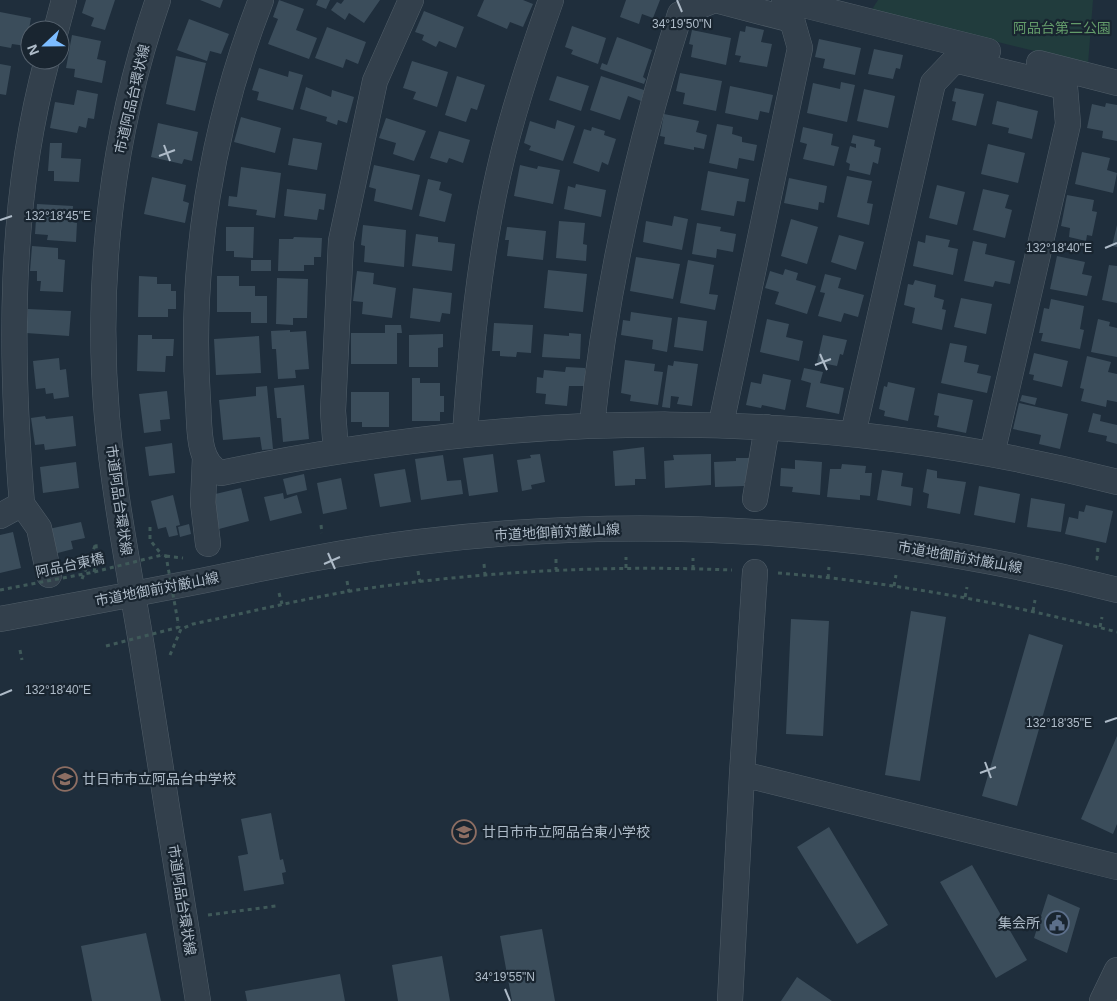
<svg xmlns="http://www.w3.org/2000/svg" width="1117" height="1001" font-family="Arial,'Noto Sans JP',sans-serif">
<style>
.green{fill:#213c3d}
.building{fill:#3b4d5b}
.lines{fill:none;stroke-linecap:round;stroke-linejoin:round}
.minor-casing{stroke:#515e69;stroke-width:26}
.path{stroke:#3f5959;stroke-width:3;stroke-dasharray:4 4;stroke-linecap:butt}
.minor{stroke:#33404c;stroke-width:25}
.path-bridge{stroke:#3f5959;stroke-width:3;stroke-dasharray:4 4;stroke-linecap:butt}
.ticks{fill:none;stroke:#aebbc8;stroke-width:2}
.labels{text-anchor:middle;dominant-baseline:central;stroke-width:4.5;stroke-linejoin:round;paint-order:stroke}
.park-label{font-size:14px;fill:#639b6a;stroke:#192530}
.street-label{font-size:14px;fill:#aebbc8;stroke:#192530}
.poi-label{font-size:14px;fill:#aebbc8;stroke:#192530;text-anchor:start}
.ticks-label{font-size:12px;text-anchor:middle;fill:#aebbc8;stroke:#192530;stroke-width:4.5;stroke-linejoin:round;paint-order:stroke}
</style>
<rect width="100%" height="100%" fill="#1f2e3c"/>
<path class="green" d="M878,0H1093L1088,64L871,11Z"/>
<path class="building" d="M86,0H115L105,30L91,26L94,18L82,13Z
M200,0H223L220,8Z
M279,0L304,9L296,30L317,38L309,59L268,44L278,19L273,17Z
M318,0H330L326,9L316,5Z
M344,0H380L364,23L349,13L345,20L331,10L337,2L341,4Z
M484,0H523L533,4L523,27L510,22L507,29L477,16Z
M626,0H660L653,18L642,14L639,24L620,17Z
M424,11L464,27L456,48L439,41L436,47L422,40L424,35L415,32Z
M0,12L31,18L26,46L12,44L11,48L0,46Z
M189,19L229,34L221,54L210,51L207,61L177,50Z
M572,26L606,38L598,64L571,54L573,50L565,47Z
M746,26L764,30L761,42L772,44L767,67L739,62L741,56L735,55L740,31L745,32Z
M327,27L366,42L358,64L346,59L343,68L315,58Z
M692,30L731,38L726,65L691,57L693,45L689,44Z
M72,35L101,41L97,59L106,61L102,83L74,77L75,69L66,68Z
M617,37L652,50L643,77L646,79L644,84L600,69L602,63L607,65Z
M819,39L861,48L855,75L823,68L825,59L815,57Z
M874,49L903,55L900,69L896,68L893,79L868,74Z
M176,56L206,63L195,111L166,104Z
M412,61L448,72L437,107L413,99L416,92L403,88Z
M0,64L11,66L6,95L0,94Z
M259,68L288,77L289,71L303,75L293,110L257,100L259,92L252,90Z
M680,73L722,81L716,111L683,104L685,93L676,91Z
M457,76L485,85L477,110L471,108L466,122L445,115Z
M557,76L589,86L581,111L549,100Z
M601,76L644,90L641,101L628,96L620,120L590,110Z
M841,82L855,85L847,122L807,113L813,83L840,89Z
M730,86L773,95L769,113L760,111L758,120L725,113Z
M306,87L331,97L332,90L354,97L347,123L338,120L337,125L326,121L327,117L300,109Z
M955,88L984,94L976,126L952,120L956,102L952,101Z
M864,89L895,96L888,128L857,121Z
M77,90L98,94L94,119L88,118L86,128L79,126L77,133L50,128L55,102L74,105Z
M997,101L1038,111L1032,139L1008,133L1009,128L992,124Z
M1106,103L1117,105V141L1102,138L1103,131L1087,128L1092,104L1105,107Z
M664,114L699,121L696,132L707,135L704,149L694,147V150L664,144L665,137L660,136Z
M241,117L281,128L275,153L234,142Z
M386,118L426,131L414,161L393,154L396,143L379,138Z
M557,120L575,126L563,161L529,150L531,146L524,143L530,121L555,129Z
M158,123L198,132L192,161L184,159L182,164L151,157Z
M717,124L733,127L732,134L742,137V142L757,145L754,161L739,158L737,169L709,163Z
M592,127L605,131L604,135L616,139L608,165L602,162L599,172L573,163L584,129L591,131Z
M803,127L833,134L831,145L839,147L834,166L803,159L807,144L800,142Z
M439,131L470,140L463,163L449,158L447,163L430,158Z
M853,135L875,140L874,146L881,148L878,164L873,162L870,175L849,170L850,164L846,162L850,146L856,148V144L851,143Z
M293,138L322,143L317,170L288,165Z
M50,143H62L61,158L81,159L79,182L54,181V171H48Z
M988,144L1025,153L1018,183L981,174Z
M1082,152L1110,158L1107,170L1117,173L1113,193L1075,184Z
M374,165L420,175L412,210L374,201L376,189L369,187Z
M520,165L537,169L538,166L560,170L553,204L514,196Z
M241,167L281,173L275,218L256,215L257,210L228,206L229,196L237,197Z
M708,171L749,179L745,202L737,201L734,216L701,210Z
M847,176L872,181L867,203L873,204L869,225L837,217Z
M152,177L186,185L183,201L189,203L185,223L144,214Z
M789,178L827,186L824,203L819,202L818,210L784,203Z
M428,179L441,182L439,190L452,194L445,222L419,216Z
M576,184L606,190L601,217L564,209L568,186L575,188Z
M937,185L965,192L957,225L929,218Z
M287,189L326,194L324,210L319,209L317,220L284,216Z
M983,189L1009,195L1005,208L1012,210L1005,238L973,230Z
M1067,195L1094,200L1092,211L1097,212L1092,236L1087,235L1086,241L1069,237L1070,228L1061,226Z
M37,204L73,206L72,222L77,223L76,242L47,240L48,235L35,234Z
M674,216L688,219L682,250L643,242L646,221L672,226Z
M791,219L818,227L807,264L781,256Z
M559,221L585,223L583,244L587,245L586,261L556,258Z
M697,223L721,227L720,231L736,234L733,252L717,249L716,258L692,254Z
M363,225L406,230L404,267L364,262L365,246L361,245Z
M1117,225V247L1112,246Z
M226,227H254L253,258L234,257V251H226Z
M507,227L546,231L543,260L507,256L509,240H505Z
M416,234L438,237V242L455,244L452,271L412,266Z
M839,235L864,242L856,270L831,262Z
M926,235L950,240L948,247L958,249L953,275L913,266L918,241L925,243Z
M294,237L322,238L321,257H314V265H304V271H278L279,239H293Z
M973,241L987,244L985,254L1015,261L1010,284L995,281L993,287L964,281Z
M32,246L58,248V259L65,260L63,292L40,291L41,281H37V271H30Z
M1057,256L1085,262L1082,274L1092,276L1087,296L1050,289Z
M636,257L680,264L673,299L630,291Z
M251,260H271V271H251Z
M688,260L714,265L709,294L718,295L715,310L680,303Z
M1109,265L1117,266V303L1102,300Z
M785,269L798,273L796,280L816,286L807,314L775,304L779,292L765,288L770,271L783,275Z
M548,270L587,274L583,312L544,308Z
M357,271L374,273L373,284L396,288L392,318L362,314L363,302L353,301Z
M825,274L841,278L838,288L864,295L858,317L844,313L841,322L818,316L825,293L820,292Z
M139,276L157,277V284H171V291H176V309H168V317H138Z
M217,276H239V286H255V296H267V323H251V312H217Z
M277,278L308,279L307,318H293V325L276,324Z
M915,280L936,285L934,297L944,300L942,309L946,310L942,330L912,323L915,308L904,305L908,284L913,285Z
M413,288L452,293L450,314L442,313L440,322L410,318Z
M961,298L992,304L986,334L954,327Z
M1051,299L1084,306L1080,329L1084,330L1080,349L1041,341L1043,333H1039L1044,308L1049,309Z
M28,309L71,311L69,336L26,333Z
M631,312L672,318L667,352L652,349L653,340L621,335L623,320L630,321Z
M678,317L707,321L703,351L674,347Z
M767,319L789,324L786,337L803,341L799,361L760,352Z
M1098,319L1110,322L1109,326L1117,328V357L1091,352Z
M494,323L533,325L531,353L517,352L516,357L500,356V351H492Z
M385,325H401L402,333H397V364H351V333H385Z
M290,330V332L306,331L309,369L295,370L296,378L278,379L276,349H272L271,331Z
M569,333L581,334L580,359L542,357L544,334L569,336Z
M443,334V347L438,348V367H409V335Z
M138,335H152V339H174L173,356H166L165,372L137,371Z
M823,335L847,340L843,355L840,354L837,366L817,362Z
M259,336L261,373L216,375L214,339Z
M950,343L967,346L964,362L979,365L977,373L991,376L987,393L941,383Z
M1034,353L1068,361L1062,387L1033,380L1034,375L1029,374Z
M1087,356L1111,362L1108,372L1117,374V402L1107,400L1106,407L1081,401L1084,389L1080,388Z
M59,358L60,370L66,369L69,397L54,399L53,393L46,394L45,388L36,389L33,361Z
M625,360L655,364L654,371L663,372L658,405L630,401L631,395L621,393Z
M674,361L698,364L692,406L677,404L679,397L671,396L670,408L662,407L668,365L673,366Z
M566,367L585,368L587,386H569L567,406L545,404L546,394L536,393L537,377L543,378L544,370L565,372Z
M804,368L823,372L820,383L844,388L839,414L806,407L811,383L801,380Z
M763,374L791,380L785,410L762,405L761,408L746,405L751,382L761,384Z
M412,378H420V383H440V396H444V412H440V421H412Z
M888,382L915,388L908,421L884,416L885,411L879,409L884,386L887,387Z
M304,385L309,439L283,442L281,418H277L274,388Z
M267,386L273,449L262,450L260,437L223,440L219,400L256,396V387Z
M167,391L170,419L160,420L161,431L144,433L139,394Z
M351,392H389V427H362V422H351Z
M938,393L973,400L966,433L937,427L939,416L934,415Z
M1022,395L1037,398L1035,405L1020,401Z
M1019,403L1068,414L1060,449L1039,444L1041,435L1013,429Z
M1093,413L1101,415L1100,421L1117,425V444L1106,441L1107,436L1088,432Z
M45,416L46,419L73,416L76,446L45,450L44,444L35,445L31,418Z
M172,443L175,473L149,476L145,447Z
M644,447L646,479H635V485L615,486L613,451Z
M493,454L498,492L469,496L463,458Z
M540,454L545,482L531,485L532,489L522,491L517,460L531,458L530,455Z
M711,454V485L665,488L664,461L674,460L673,455Z
M443,455L447,481L461,480L463,494L421,500L415,459Z
M736,458H749V483H744V486L715,487L714,462L736,461Z
M795,460L822,462L820,495L792,492L793,487L780,486L781,468L795,469Z
M76,462L79,488L43,493L40,467Z
M842,464L866,466L865,473H872L870,496L860,495V500L827,497L830,469H841Z
M405,469L411,502L380,507L374,474Z
M927,469L937,471V478L966,482L960,514L927,508L929,494L923,492Z
M882,470L903,473L901,486L913,488L911,506L877,500Z
M304,474L307,490L287,495L283,479Z
M341,478L347,509L323,514L317,483Z
M979,486L1020,494L1015,523L974,515Z
M241,488L249,521L219,529L211,495Z
M283,493L284,499L297,495L302,513L270,521L264,497Z
M173,495L180,525L176,526L178,535L169,537L166,527L158,529L151,501Z
M1031,498L1065,504L1061,532L1027,527Z
M1086,505L1113,511L1106,543L1065,534L1069,517L1078,519L1079,511L1084,512Z
M81,522L85,538L71,541L73,549L50,555L44,530Z
M189,524L191,534L180,537L178,527Z
M13,532L21,568L0,573V535Z
M911,611L946,617L920,781L885,775Z
M791,619L829,621L823,736L786,734Z
M1029,634L1063,645L1017,806L982,796Z
M1117,736V824L1113,834L1081,819Z
M271,813L280,860L283,859L286,872L282,873L284,884L244,891L238,856L248,854L241,819Z
M829,827L888,925L857,944L797,847Z
M972,865L1027,960L996,978L940,882Z
M1048,894L1080,908L1067,953L1034,938Z
M542,929L555,1001H512L500,936Z
M146,933L161,1001H92L81,946Z
M442,956L450,1001H398L392,965Z
M340,974L345,1001H247L245,991Z
M797,977L832,1001H781Z"/>
<g class="lines">
<g class="minor-casing">
<path id="minor" d="M158,0C112,133 95,277 107,417C114,496 130,575 143,654C161,770 179,885 198,1001
M261,0C211,128 189,265 198,402C200,425 196,463 221,473C524,410 816,404 1117,482
M784,0L988,51
M56,30L64,0
M1039,63L1117,83
M592,425C606,286 638,147 680,14L715,0L792,20L800,48L721,424
M853,434L933,83L955,60L1065,87L1068,124L992,454
M465,435C471,346 479,258 499,171C512,113 531,56 551,0
M336,452L333,411L341,241L375,81L411,0
M205,457L203,503L208,544
M755,499L767,427
M22,504L39,528L49,575
M0,516L22,504C10,357 8,204 47,60
M0,619C67,607 134,594 201,581C273,566 345,551 419,542C652,513 889,531 1117,590
M742,774L1117,867
M730,1001L742,774L755,572
M1102,1001L1117,970"/>
</g>
<path class="path" d="M321,525L322,533
M150,527V540L162,555
M1098,548L1097,559H1099
M166,556L183,558
M556,559V570
M484,564L485,575
M626,568V557
M693,569V558
M418,571L420,582
M94,572L97,559L96,544
M778,573C893,582 1006,603 1117,632
M828,578L829,567
M82,579L96,543
M347,581L349,592
M894,586L896,575
M279,593L282,604
M965,597L967,587
M1033,611L1035,600
M1100,627L1102,617
M176,628L179,627L178,622
M20,650L22,660
M170,655L181,629L193,624C250,612 306,598 363,589C485,571 609,565 732,570
M208,915L276,906"/>
<use href="#minor" class="minor"/>
<path class="path-bridge" d="M0,590L94,572L162,555L166,556L178,622
M106,646L176,628"/>
</g>
<path class="ticks" d="M677,0L682,12M164,145L170,161M159,156L175,150M0,220L12,216M1105,248L1117,243M820,354L827,370M815,365L831,359M328,553L335,569M324,564L340,557M0,695L12,690M1105,722L1117,718M985,762L991,778M980,773L996,767M505,989L510,1001"/>
<defs>
<g id="school-ring" transform="scale(1.25)"><circle r="9.5" fill="#192530" stroke="#8d6e63" stroke-width="1.5"/><path d="M0-5L7-2L0 1L-7-2ZM-4 1L0 2.5L4 1V4Q0 6-4 4Z" fill="#8d6e63"/></g>
<g id="civic-ring" transform="scale(1.25)"><circle r="9.5" fill="#192530" stroke="#5c6f8a" stroke-width="1.5"/><path d="M-.6-6.5H3V-4.5H.6V-3L4-1V1h2V6H-6V1h2V-1L-.6-3ZM-1.2 2.5V6h2.4V2.5Z" fill="#5c6f8a"/></g>
</defs>
<g fill-rule="evenodd">
<use href="#school-ring" x="65" y="779"/>
<use href="#school-ring" x="464" y="832"/>
<use href="#civic-ring" x="1057" y="923"/>
</g>
<g class="labels">
<g class="park-label">
<text x="1062" y="28">阿品台第二公園</text>
</g>
<g class="street-label">
<text transform="translate(132 99) rotate(-77)">市道阿品台環状線</text>
<text transform="translate(119 500) rotate(82)">市道阿品台環状線</text>
<text transform="translate(557 532) rotate(-3)">市道地御前対厳山線</text>
<text transform="translate(960 557) rotate(10)">市道地御前対厳山線</text>
<text transform="translate(70 565) rotate(-12)">阿品台東橋</text>
<text transform="translate(157 589) rotate(-11)">市道地御前対厳山線</text>
<text transform="translate(182 900) rotate(81)">市道阿品台環状線</text>
</g>
<g class="poi-label">
<text x="82" y="779">廿日市市立阿品台中学校</text>
<text x="482" y="832">廿日市市立阿品台東小学校</text>
<text x="1040" y="923" text-anchor="end">集会所</text>
</g>
</g>
<g class="ticks-label">
<text x="682" y="28">34°19'50"N</text>
<text x="58" y="220">132°18'45"E</text>
<text x="1059" y="252">132°18'40"E</text>
<text x="58" y="694">132°18'40"E</text>
<text x="1059" y="727">132°18'35"E</text>
<text x="505" y="981">34°19'55"N</text>
</g>
<g transform="translate(45 45) rotate(248)"><circle r="24" fill="#192530" stroke="#55616d"/>
<path d="M0-4L9 19L0 12L-9 19Z" fill="#7cbcff"/>
<text y="-8" font-size="14" font-weight="bold" text-anchor="middle" fill="#aebbc8">N</text>
</g>
</svg>
